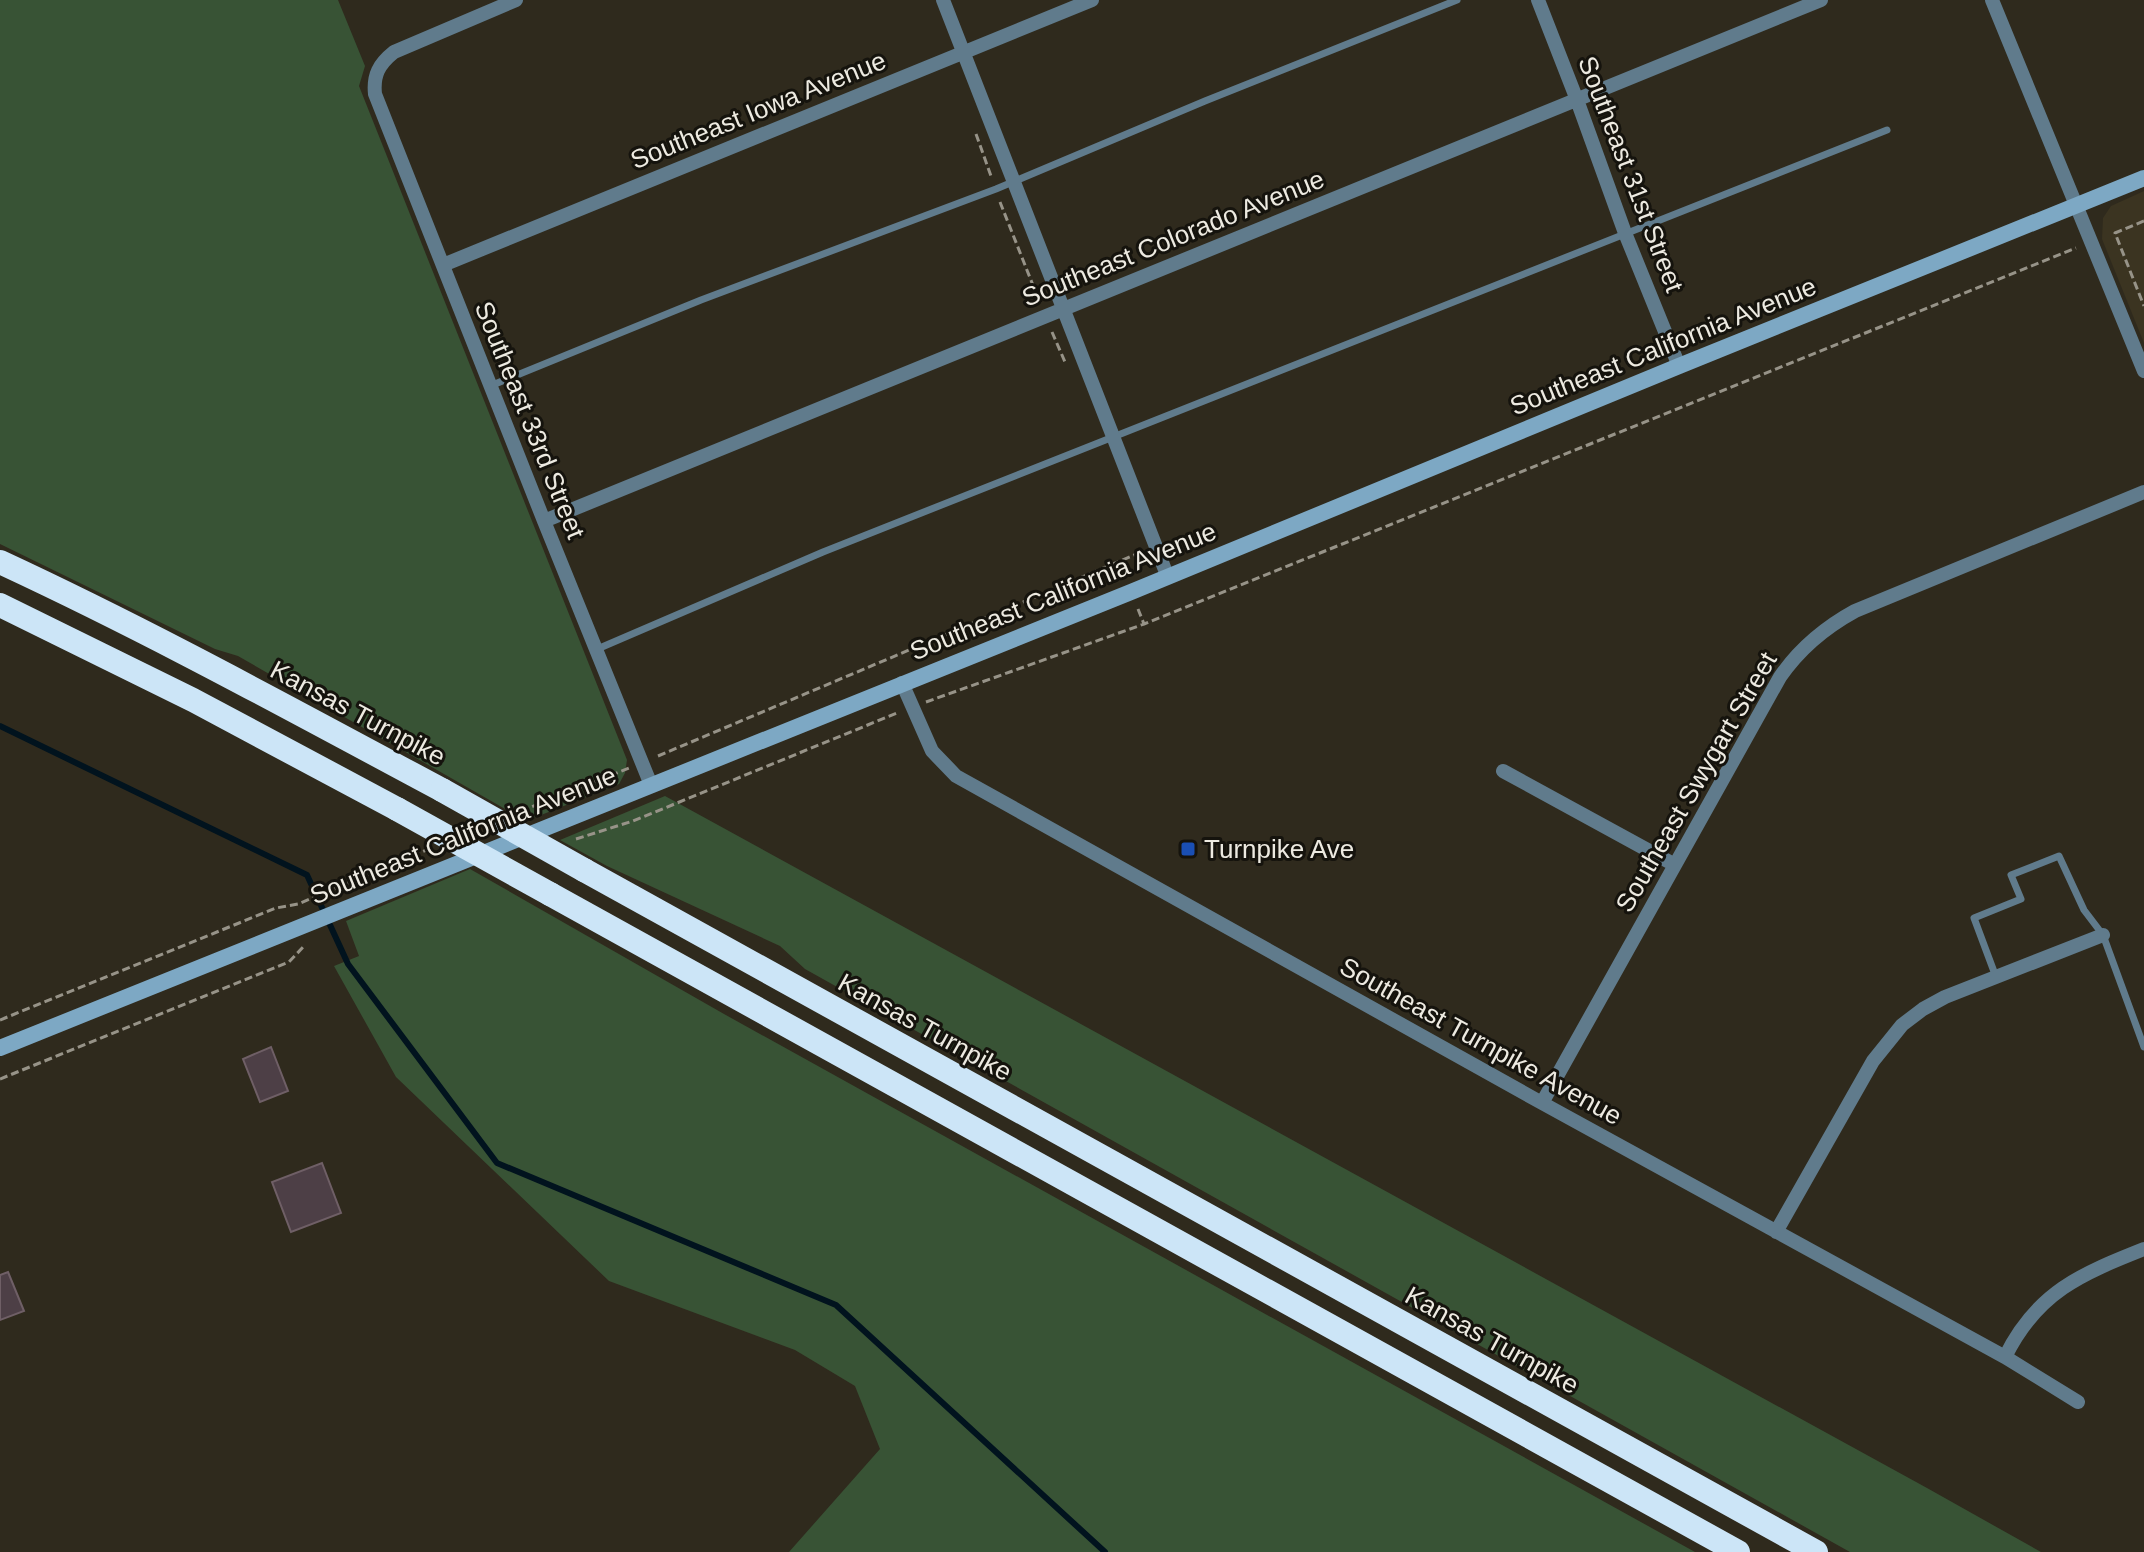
<svg xmlns="http://www.w3.org/2000/svg" width="2144" height="1552" font-family="Helvetica,sans-serif">
<style>
.built{fill:#3b3421}
.green{fill:#385335}
.lines{fill:none;stroke-linecap:round;stroke-linejoin:round}
.stream{stroke:#01131e;stroke-width:6}
.building{fill:#4d3f46;stroke:#6f5f66;stroke-width:2}
.path{stroke:#979388;stroke-width:3;stroke-dasharray:8 4;stroke-linecap:butt}
.service{stroke:#607b8c;stroke-width:7}
.minor{stroke:#607b8c;stroke-width:14}
.secondary{stroke:#7da8c4;stroke-width:16}
.motorway{stroke:#cce5f7;stroke-width:24}
.motorway-bridge{stroke:#cce5f7;stroke-width:24}
.transit-dot{fill:#1a4fb4;stroke:#15130d;stroke-width:3}
.labels{text-anchor:middle;dominant-baseline:central;stroke-width:6;stroke-linejoin:round;paint-order:stroke}
.street-label{font-size:26px;fill:#edeae1;stroke:#15130d}
.poi-label{font-size:26px;fill:#edeae1;stroke:#15130d;text-anchor:start}
</style>
<rect width="100%" height="100%" fill="#2f2a1d"/>
<path class="built" d="M2144,191V343L2102,239L2103,218L2111,206Z"/>
<path class="green" d="M0,0H338L365,66L359,86L627,760L625,773L619,784L526,821L238,656L215,649L0,544Z
M665,796L1927,1488L2041,1552H1850L805,969L780,946L607,866L560,840Z
M470,869L724,1014L1695,1552H789L880,1449L855,1386L795,1350L609,1281L396,1077L334,966L359,956L346,921Z"/>
<g class="lines">
<path class="stream" d="M0,726L307,875L348,964L497,1163L836,1305L1105,1552"/>
</g>
<path class="building" d="M271,1047L288,1091L260,1102L243,1059Z
M322,1163L341,1213L291,1232L272,1182Z
M8,1272L24,1311L0,1320V1275Z"/>
<g class="lines">
<path class="path" d="M976,134L991,176
M1000,202L1040,303
M2144,221L2115,233L2144,306
M1052,332L1065,362
M1119,561L1125,576
M1138,609L1144,624
M926,702L1144,624L2076,248
M658,756L1139,553V551
M521,811L629,768
M576,839L633,821L897,713
M0,1020L276,908L298,904L429,849
M0,1079L289,962L305,945"/>
<path class="service" d="M490,386L701,300L996,189L1205,101L1457,0
M595,650L823,552L1887,130
M1996,977L1974,918L2021,899L2011,875L2059,856L2084,910L2103,935L2144,1047"/>
<path class="minor" d="M516,0L394,52C379,64 373,75 375,94L544,521L651,785
M943,0L1167,575
M1538,0L1577,100L1625,233L1679,366
M1992,0L2144,371
M443,265L1092,0
M544,521L1821,0
M902,683L932,751L956,776L1542,1103L2005,1357L2078,1402
M1503,771L1675,865
M1542,1103L1780,677C1800,648 1824,628 1855,611L2144,492
M1776,1232L1873,1061L1902,1025L1923,1009L1945,997L2103,935
M2005,1357C2037,1292 2081,1274 2144,1249"/>
<path class="secondary" d="M0,1048L1131,592L1679,366L2144,178"/>
<path class="motorway" d="M0,562C151,632 296,712 442,790
M0,605L193,700L397,809
M584,870L1816,1552
M550,894L1738,1552"/>
<path class="motorway-bridge" d="M442,790L584,870
M397,809L550,894"/>
</g>
<rect class="transit-dot" x="1180" y="841" width="16" height="16" rx="4"/>
<g class="labels">
<g class="street-label">
<text transform="translate(758 110) rotate(-22)">Southeast Iowa Avenue</text>
<text transform="translate(1631 174) rotate(69)">Southeast 31st Street</text>
<text transform="translate(1173 238) rotate(-22)">Southeast Colorado Avenue</text>
<text transform="translate(1663 346) rotate(-22)">Southeast California Avenue</text>
<text transform="translate(530 420) rotate(68)">Southeast 33rd Street</text>
<text transform="translate(1063 591) rotate(-22)">Southeast California Avenue</text>
<text transform="translate(358 713) rotate(28)">Kansas Turnpike</text>
<text transform="translate(1696 782) rotate(-60)">Southeast Swygart Street</text>
<text transform="translate(463 835) rotate(-22)">Southeast California Avenue</text>
<text transform="translate(925 1027) rotate(29)">Kansas Turnpike</text>
<text transform="translate(1481 1041) rotate(29)">Southeast Turnpike Avenue</text>
<text transform="translate(1492 1340) rotate(29)">Kansas Turnpike</text>
</g>
<g class="poi-label">
<text x="1204" y="849">Turnpike Ave</text>
</g>
</g>
</svg>
